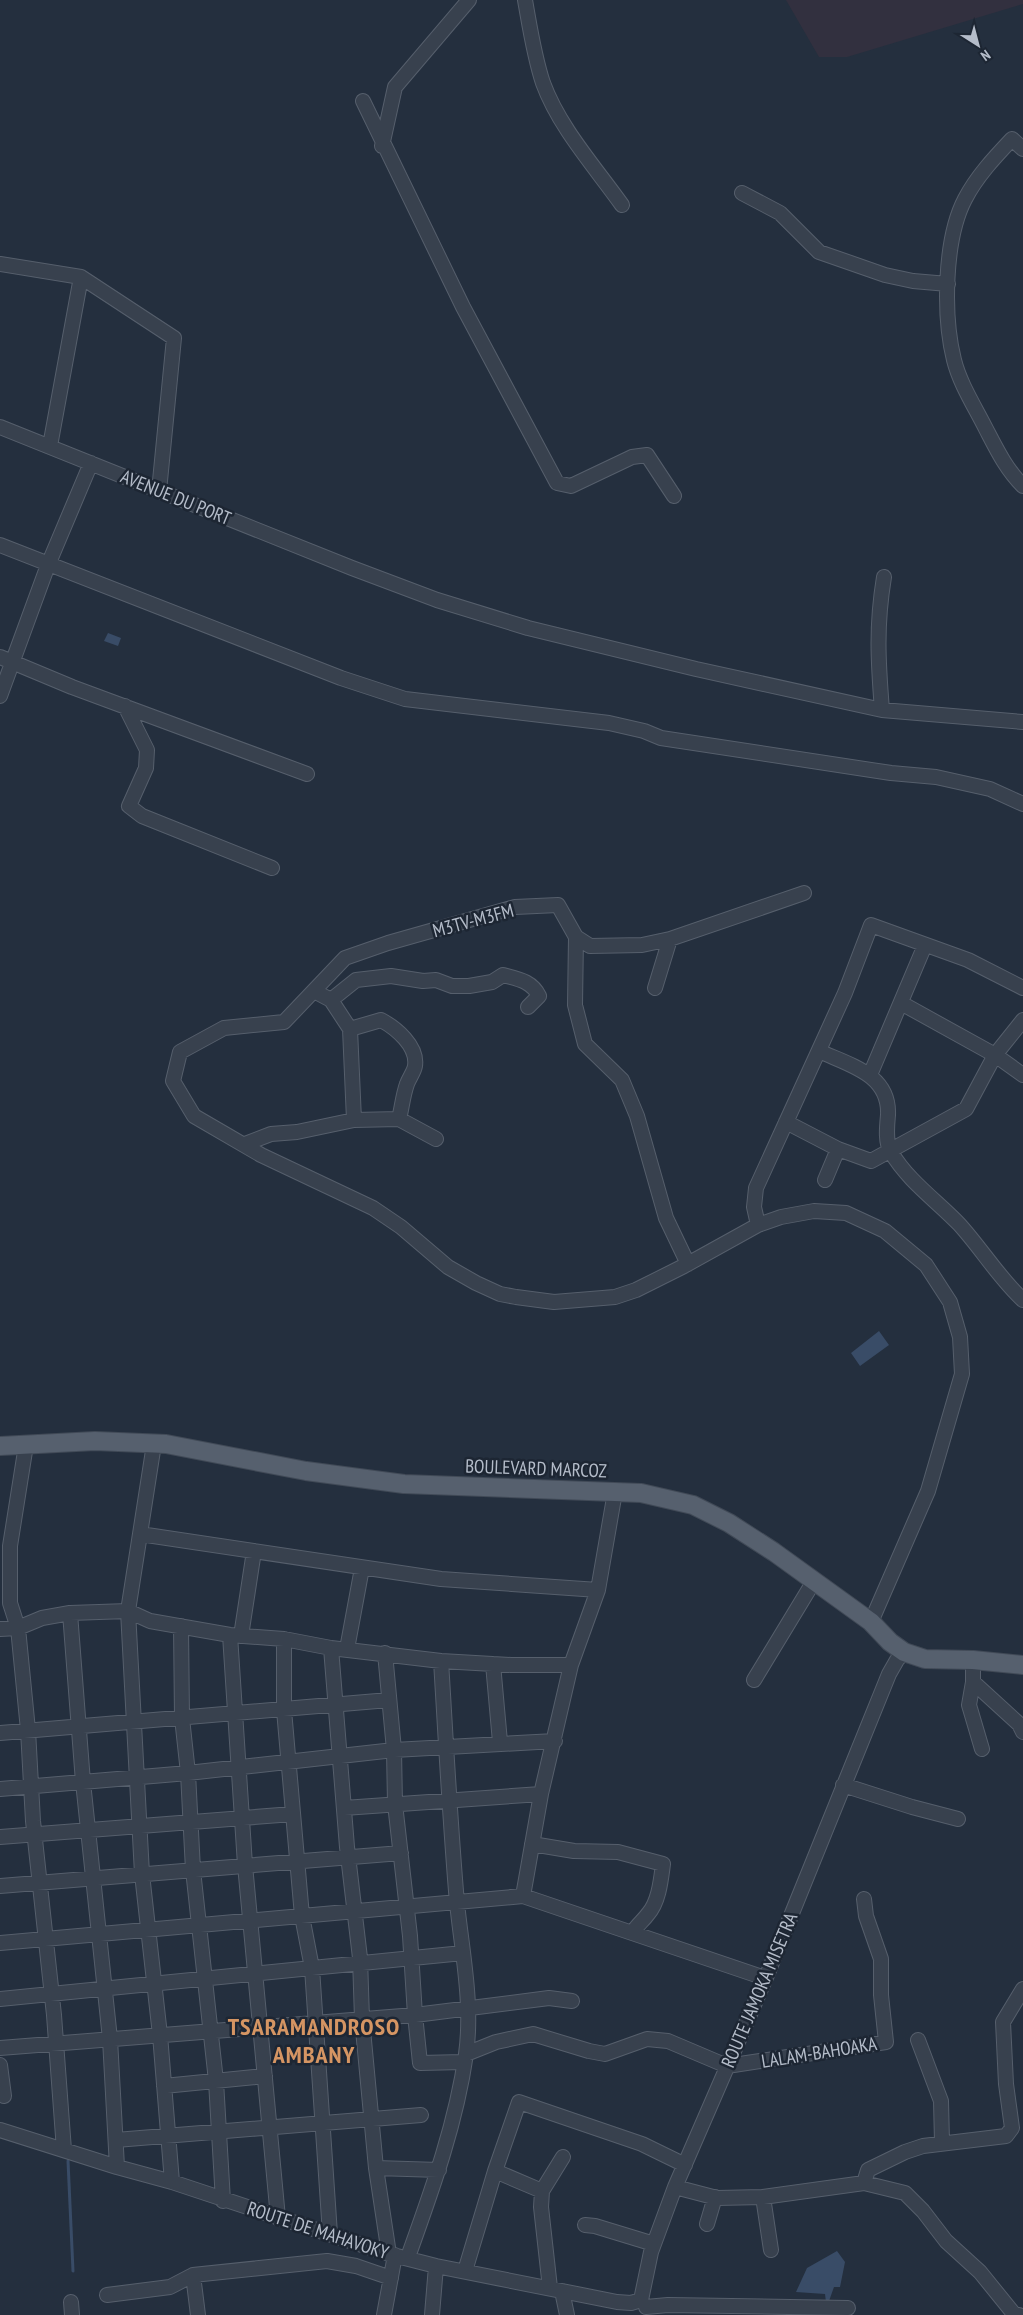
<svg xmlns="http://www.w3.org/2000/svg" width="1023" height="2315" font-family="'PT Sans Narrow',sans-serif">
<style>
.medical{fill:#32303f}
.water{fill:#394c67}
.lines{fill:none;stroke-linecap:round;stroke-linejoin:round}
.stream{stroke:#394c67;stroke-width:3}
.minor-casing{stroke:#565f6c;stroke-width:16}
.major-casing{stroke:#414a57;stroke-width:20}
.minor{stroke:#38414e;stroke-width:14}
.major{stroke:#56606e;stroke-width:18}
.labels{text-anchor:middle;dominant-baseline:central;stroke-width:5;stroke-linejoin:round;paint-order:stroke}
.street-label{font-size:19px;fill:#b4bcc9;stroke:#1d2633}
.district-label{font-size:24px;font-weight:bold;letter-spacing:1px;fill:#d59563;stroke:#1d2633}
</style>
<rect width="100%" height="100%" fill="#242f3e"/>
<path class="medical" d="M786,0H1023V4L847,57H819Z"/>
<path class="water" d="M108,633L121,638L118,646L104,641Z
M879,1331L889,1345L860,1366L851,1353Z
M837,2251L845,2262L840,2287H834L829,2301L826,2302L825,2294L796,2292L807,2268Z"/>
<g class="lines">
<path class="stream" d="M68,2161L73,2271"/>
<g class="minor-casing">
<path id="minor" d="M525,0C530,28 534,56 543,83C559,127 595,167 622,205
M363,101L463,307L557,483L571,486L632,457L647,455L674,496
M382,146L395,87L469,0
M1023,149L1012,139C995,157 977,176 965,199C944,239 943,316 954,360C960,384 975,407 986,429C997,450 1006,469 1023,486
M742,193L780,213L819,252L885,275L913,281L948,284
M0,264L81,277L174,338L159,491
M0,427L352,568L437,600L528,628L696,669L882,710L1023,722
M50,446L81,277
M0,545L341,678L405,699L609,723L644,731L661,738L891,773L936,777L990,789L1023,804
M0,657L72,687L307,774
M0,696L48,565L91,463
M125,706L147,750L146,768L129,806L142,816L272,868
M882,710C878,660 876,626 884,577
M804,893L670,939L642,945L590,946L576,937L558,905L515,907L388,943L345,958L284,1022L224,1028L180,1052L173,1081L194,1116L261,1155L373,1208L401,1227L448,1267L476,1283L500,1294L516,1297L554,1302L615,1297L636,1290L684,1266L758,1225L781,1217L814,1211L846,1213L885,1231L926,1265L950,1302L960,1337L962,1374L928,1491L871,1622
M576,937L575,1005L585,1044L622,1080L637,1116L666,1218L688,1264
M655,988L670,939
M314,991L331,1000L350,1029L381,1020C396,1028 418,1046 415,1066C414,1072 409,1078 407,1084C403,1095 402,1107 399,1119L436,1139
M331,1000L356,980L391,976L423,981L436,980L452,986H469L492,982L503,975C518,979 532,981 539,996L528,1007
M901,1003L995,1055L1023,1075
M350,1029L354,1120
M819,1051C849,1065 890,1074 888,1115C887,1126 885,1142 891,1152C908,1181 937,1201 959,1224C981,1248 999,1278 1023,1300
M870,1075L925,945
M786,1122L838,1149L871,1161L966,1109L995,1055L1023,1020
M245,1144L271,1134L297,1132L354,1120L399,1119
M825,1180L838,1149
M758,1225L754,1207L756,1188L845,993L871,925L968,960L1023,988
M154,1444L128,1611L142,1874L160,2035L172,2182
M26,1445L10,1546V1603L18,1628L28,1730L33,1821L54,2015L64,2150
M140,1534L441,1579L598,1590
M70,1613L83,1782L110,2039L117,2167
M181,1626L182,1718L188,1773L193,1870L216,2081L223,2201
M0,1629L18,1628L42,1618L70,1613L128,1611L150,1621L230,1635L284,1639L331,1648L441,1661L511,1665H571
M230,1635L245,1865L278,2218
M241,1636L254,1551
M284,1639V1710L302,1916L312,1968L330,2234
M331,1648L347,1847L360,1958L362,2019L376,2168L389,2254
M347,1649L362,1568
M385,1653L394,1750L395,1804L410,1936L415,2015L420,2063L463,2062
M973,1660V1682L969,1705L982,1749
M493,1664L500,1742
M754,1680L814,1581
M973,1682L1019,1724L1023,1732
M0,1733L389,1700
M843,1785L912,1807L958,1819
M0,1789L188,1773L394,1750L555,1741
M344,1808L541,1794
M0,1837L293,1814
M532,1844L574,1851L618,1852L663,1864C661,1879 659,1902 648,1914C643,1921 637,1925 633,1932
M0,1886L401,1853
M523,1896L541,1794L571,1665L598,1590L615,1492
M0,1943L523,1896L765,1978
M0,1999L463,1953
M918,2040L941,2101L942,2142
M0,2048L415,2015L549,1998L572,2001
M466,2054L496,2042L533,2034L589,2051L605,2054L647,2039L668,2041L727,2066L886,2042L881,1995V1959L866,1916L864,1899
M0,2065L4,2096
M164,2086L265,2076
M0,2130L117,2167L172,2182L389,2254L436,2266L617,2302L631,2303L641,2300
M116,2140L421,2115
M376,2168L439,2170
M495,2171L542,2191
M864,2183L868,2170L905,2152L923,2146L1006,2136L1012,2128L1006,2084L1003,2022L1023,1989
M675,2187L717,2198L763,2197L864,2183L905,2193L923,2211L946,2241L980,2272L1014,2314L1019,2315
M763,2197L771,2250
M707,2224L715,2197
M585,2225L595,2226L654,2244
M408,2257C432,2190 456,2124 466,2054C473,2004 462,1952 457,1903C450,1822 446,1742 441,1661
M465,2271L495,2171L519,2102L642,2144L685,2165
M193,2275L198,2315
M550,2288L541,2207L542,2191L563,2157
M562,2291L567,2315
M107,2295L170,2287L193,2275L327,2261L356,2266L391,2278
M641,2300L651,2252L675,2187L767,1975L889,1674L897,1660L904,1652
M71,2302L72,2315
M646,2307L668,2305L848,2308
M384,2315L395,2255
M432,2315L436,2266"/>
</g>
<g class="major-casing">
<path id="major" d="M0,1446L95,1441L166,1444L306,1471L404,1484L641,1493L693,1505L729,1523L774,1552L871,1622L890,1642L904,1652L925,1659L973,1660L1023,1665"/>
</g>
<use href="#minor" class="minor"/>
<use href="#major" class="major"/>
</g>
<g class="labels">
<g class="street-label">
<text transform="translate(176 497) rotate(22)">AVENUE DU PORT</text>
<text transform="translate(473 920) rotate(-15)">M3TV-M3FM</text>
<text transform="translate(536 1468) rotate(2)">BOULEVARD MARCOZ</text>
<text transform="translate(759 1990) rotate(-67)">ROUTE JAMOKA MISETRA</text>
<text transform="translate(819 2052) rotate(-9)">LALAM-BAHOAKA</text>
<text transform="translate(318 2230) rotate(18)">ROUTE DE MAHAVOKY</text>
</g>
<g class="district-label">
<text x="314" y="2026">TSARAMANDROSO<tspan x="314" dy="28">AMBANY</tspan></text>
</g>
</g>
<g transform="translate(978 45) rotate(144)" stroke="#1d2633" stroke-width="4" paint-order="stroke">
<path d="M0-4L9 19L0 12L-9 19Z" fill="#b4bcc9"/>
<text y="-8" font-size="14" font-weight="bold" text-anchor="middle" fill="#b4bcc9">N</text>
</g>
</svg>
